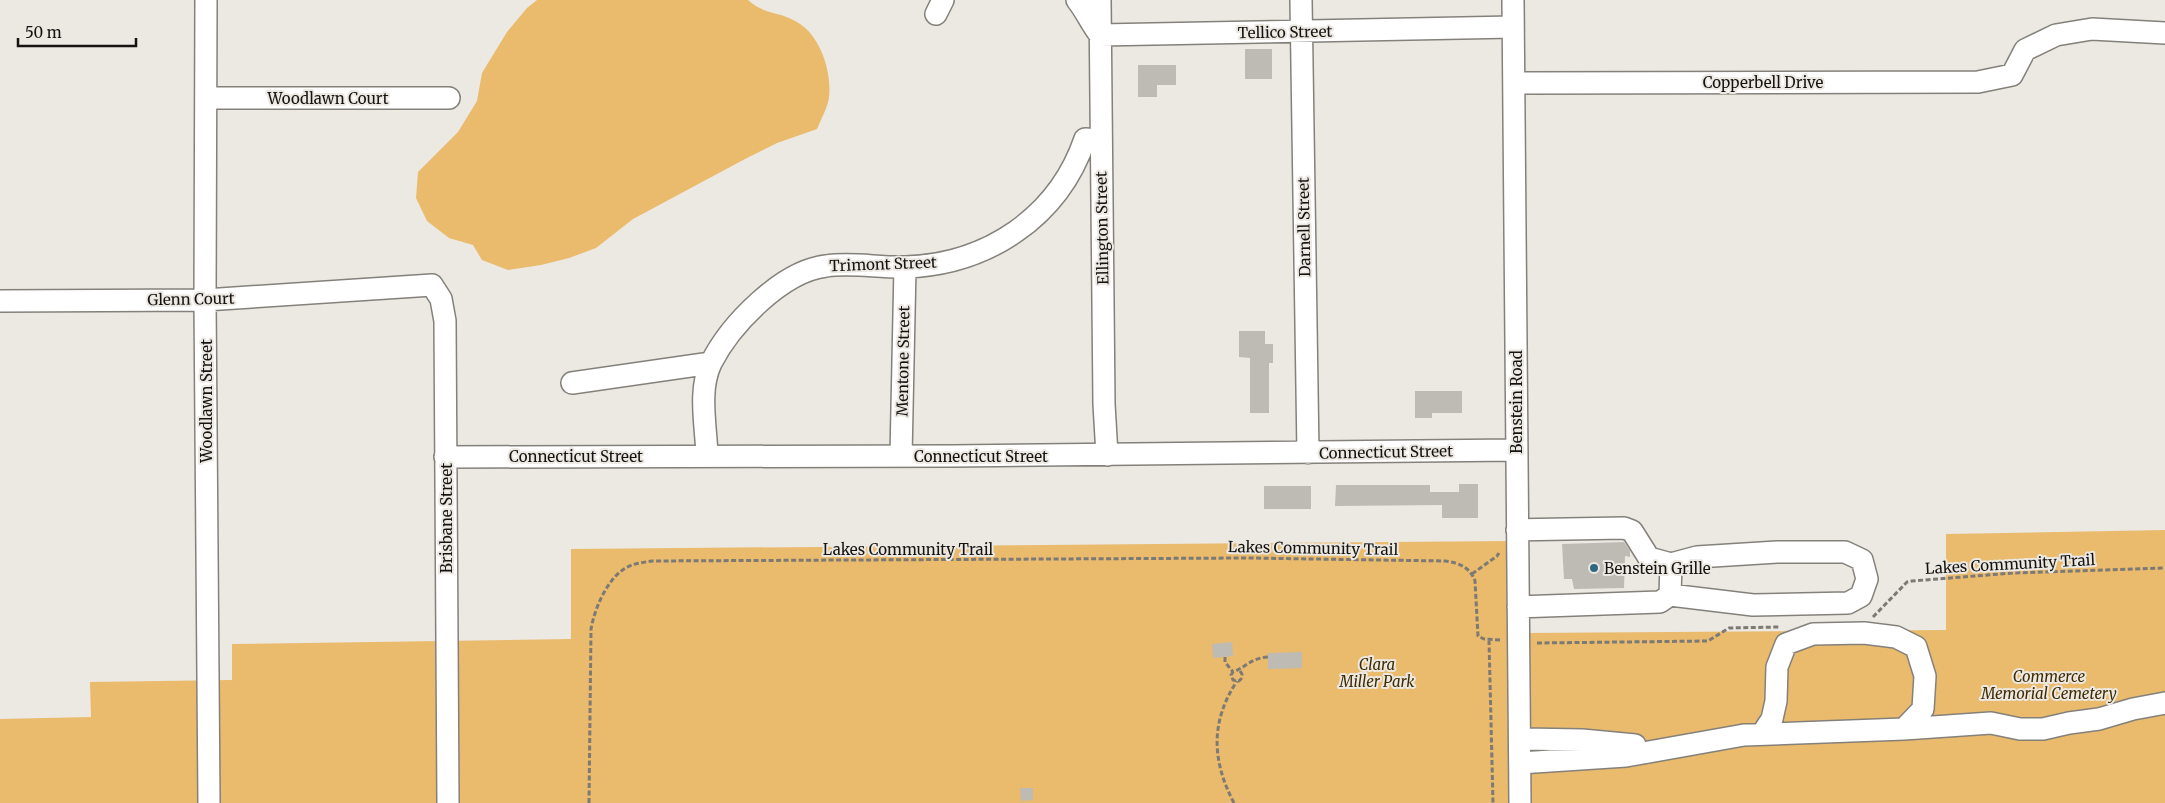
<svg xmlns="http://www.w3.org/2000/svg" width="2165" height="803" font-family="Merriweather,serif">
<style>
.green{fill:#eaba6d}
.building{fill:#bebbb5}
.lines{fill:none;stroke-linecap:round;stroke-linejoin:round}
.minor-casing{stroke:#84817b;stroke-width:24}
.path{stroke:#7d7a76;stroke-width:3;stroke-dasharray:5 2.5;stroke-linecap:butt}
.minor{stroke:#fff;stroke-width:21}
.poi-dot{fill:#2e6981;stroke:#ece8e2;stroke-width:2}
.labels{text-anchor:middle;dominant-baseline:central;stroke-width:4;stroke-linejoin:round;paint-order:stroke}
.street-label{font-size:15px;fill:#141311;stroke:#ece8e2}
.poi-label{font-size:15px;fill:#141311;stroke:#ece8e2;text-anchor:start}
.park-label{font-size:15px;font-style:italic;fill:#402a00;stroke:#ece8e2}
</style>
<rect width="100%" height="100%" fill="#ece8e2"/>
<path class="green" d="M537,0H748C766,16 779,11 797,22C820,35 832,71 829,97C828,107 821,119 817,129L777,143L745,159L633,219L596,248L569,258L541,265L508,270L482,260L473,245L449,238L427,221L416,198L418,172L458,132L477,101L482,73L507,32L527,8Z
M2165,530V803H1523L1522,633L1946,630V534Z
M1514,541L1519,803H0V719L91,717L90,682L232,680V644L571,639V549Z"/>
<path class="building" d="M1245,49H1272V79H1245Z
M1138,65H1176V85H1157V97H1138Z
M1239,331H1265V344H1273V363H1269V413H1250V358L1239,357Z
M1415,391H1462V413H1432V418H1415Z
M1459,484H1478V518H1442V505L1335,506L1336,485H1430V492H1459Z
M1264,486H1311V509H1264Z
M1624,542L1630,551V557L1625,556L1624,588L1574,589L1572,579H1564L1562,544Z
M1232,642L1233,656L1213,658L1212,644Z
M1302,652V668L1268,669V653Z
M1020,788H1033V800L1021,801Z"/>
<g class="lines">
<g class="minor-casing">
<path id="minor" d="M206,0L205,300L209,803
M1077,0C1086,11 1091,24 1100,35L1513,27
M1100,0L1104,404L1107,455
M1301,0L1308,453
M1513,0L1520,803
M936,14L943,0
M1514,83L1978,82L2012,75L2025,50L2056,35L2092,29L2165,33
M207,98H449
M0,301L205,300L432,285L441,299L445,321L448,803
M572,383L711,363C730,325 782,271 826,266C852,262 879,268 906,267C987,264 1058,218 1085,139L1100,140
M707,455C706,426 698,390 711,363
M901,456L905,267
M445,457L953,456L1516,450
M1517,530L1624,528L1632,531L1649,558L1671,564L1670,595L1660,602L1518,607
M1670,595L1753,605L1848,603L1861,596L1867,579L1862,560L1845,552H1777L1697,557L1671,564
M1904,729L1991,723L2020,729H2043L2069,723L2099,719L2133,709L2165,703
M1520,739L1582,740L1635,745
M1520,763L1626,756L1744,735L1904,729L1923,709L1925,676L1916,647L1896,637L1864,633L1813,634L1786,644L1777,667L1776,701L1772,719L1762,734"/>
</g>
<path class="path" d="M1472,574L1497,556L1499,553
M1873,617L1907,582L1912,581L2013,573L2165,568
M1489,640L1493,803
M1537,643L1708,641L1729,628L1779,627
M1225,657V662L1233,672
M1240,671L1242,674L1241,679L1239,681L1233,680L1231,675L1233,672C1246,667 1251,658 1268,657
M589,803L591,629C595,607 609,573 632,565C638,563 645,562 652,561L1248,558L1445,561C1459,563 1470,567 1475,581L1478,636L1484,639L1501,640
M1234,803C1212,761 1210,722 1237,681"/>
<use href="#minor" class="minor"/>
</g>
<circle class="poi-dot" cx="1594" cy="568" r="5"/>
<g class="labels">
<g class="street-label">
<text transform="translate(1285 32) rotate(-1)">Tellico Street</text>
<text x="1763" y="82">Copperbell Drive</text>
<text x="328" y="98">Woodlawn Court</text>
<text transform="translate(1304 227) rotate(-91)">Darnell Street</text>
<text transform="translate(1102 228) rotate(-91)">Ellington Street</text>
<text transform="translate(883 264) rotate(-2)">Trimont Street</text>
<text transform="translate(191 299) rotate(-1)">Glenn Court</text>
<text transform="translate(903 361) rotate(-89)">Mentone Street</text>
<text transform="translate(206 401) rotate(-90)">Woodlawn Street</text>
<text transform="translate(1516 402) rotate(-90)">Benstein Road</text>
<text transform="translate(1386 452) rotate(-1)">Connecticut Street</text>
<text x="576" y="456">Connecticut Street</text>
<text x="981" y="456">Connecticut Street</text>
<text transform="translate(446 518) rotate(-90)">Brisbane Street</text>
<text transform="translate(1313 548) rotate(1)">Lakes Community Trail</text>
<text x="908" y="549">Lakes Community Trail</text>
<text transform="translate(2010 564) rotate(-3)">Lakes Community Trail</text>
</g>
<g class="poi-label">
<text x="1604" y="568">Benstein Grille</text>
</g>
<g class="park-label">
<text x="1377" y="664">Clara<tspan x="1377" dy="17">Miller Park</tspan></text>
<text x="2049" y="676">Commerce<tspan x="2049" dy="17">Memorial Cemetery</tspan></text>
</g>
</g>
<path d="M18 38v8h118v-8" fill="none" stroke="#141311" stroke-width="2.5"/>
<text x="25" y="38" font-size="15" fill="#141311" stroke="#ece8e2" stroke-width="4" paint-order="stroke">50 m</text>
</svg>
